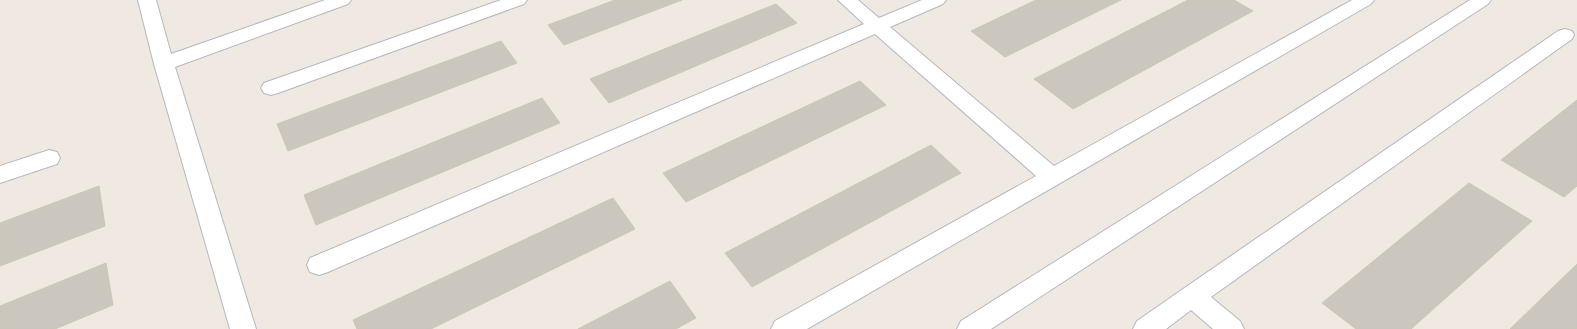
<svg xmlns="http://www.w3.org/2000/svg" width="1577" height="329" font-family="'Archivo Narrow',sans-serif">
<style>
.building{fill:#cbc7bf;stroke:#cbc5ba}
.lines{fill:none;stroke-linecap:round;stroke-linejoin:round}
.minor-casing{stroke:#b4b7c1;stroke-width:2}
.minor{fill:#fff;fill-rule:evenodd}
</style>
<rect width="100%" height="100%" fill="#efe9e1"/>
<path class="building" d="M615,0H682L564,45L548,25Z
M1036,0H1121L1005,57L971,31Z
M1188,0H1234L1253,11L1073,109L1034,79Z
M776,4L797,23L609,103L590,79Z
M501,41L517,63L288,151L277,124Z
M860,81L886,105L686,202L663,173Z
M542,98L560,123L316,225L304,195Z
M1577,100V186L1564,197L1501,160Z
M931,145L961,173L752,287L725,253Z
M1469,183L1532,221L1411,329H1356L1322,303Z
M99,186L105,226L0,266V223Z
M613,198L635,229L431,329H357L353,320Z
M106,263L113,305L55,329H0V306Z
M1577,264V329H1510Z
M670,281L696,318L676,329H578Z"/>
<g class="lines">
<g class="minor-casing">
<path id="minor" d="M138,0H156L171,54L325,0H351L348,4L175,67L256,329H230L154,64Z
M501,0H527L524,4L278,93L271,95L264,93L261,88L264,83Z
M838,0H858L879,18L922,0H946L943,4L890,27L1054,166L1352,0H1374L1371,4L807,329H771L775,321L1036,176L875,34L328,272L319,275L310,272L307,265L310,258L864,24Z
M1470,0H1491L1488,4L991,329H957L961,321Z
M1565,29L1572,31L1574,35L1572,39L1211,297L1240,321L1244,329H1213L1191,310L1166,329H1133L1137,321L1183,289L1558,31Z
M49,150L57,152L60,158L57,164L0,183V166Z"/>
</g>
<use href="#minor" class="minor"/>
</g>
</svg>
